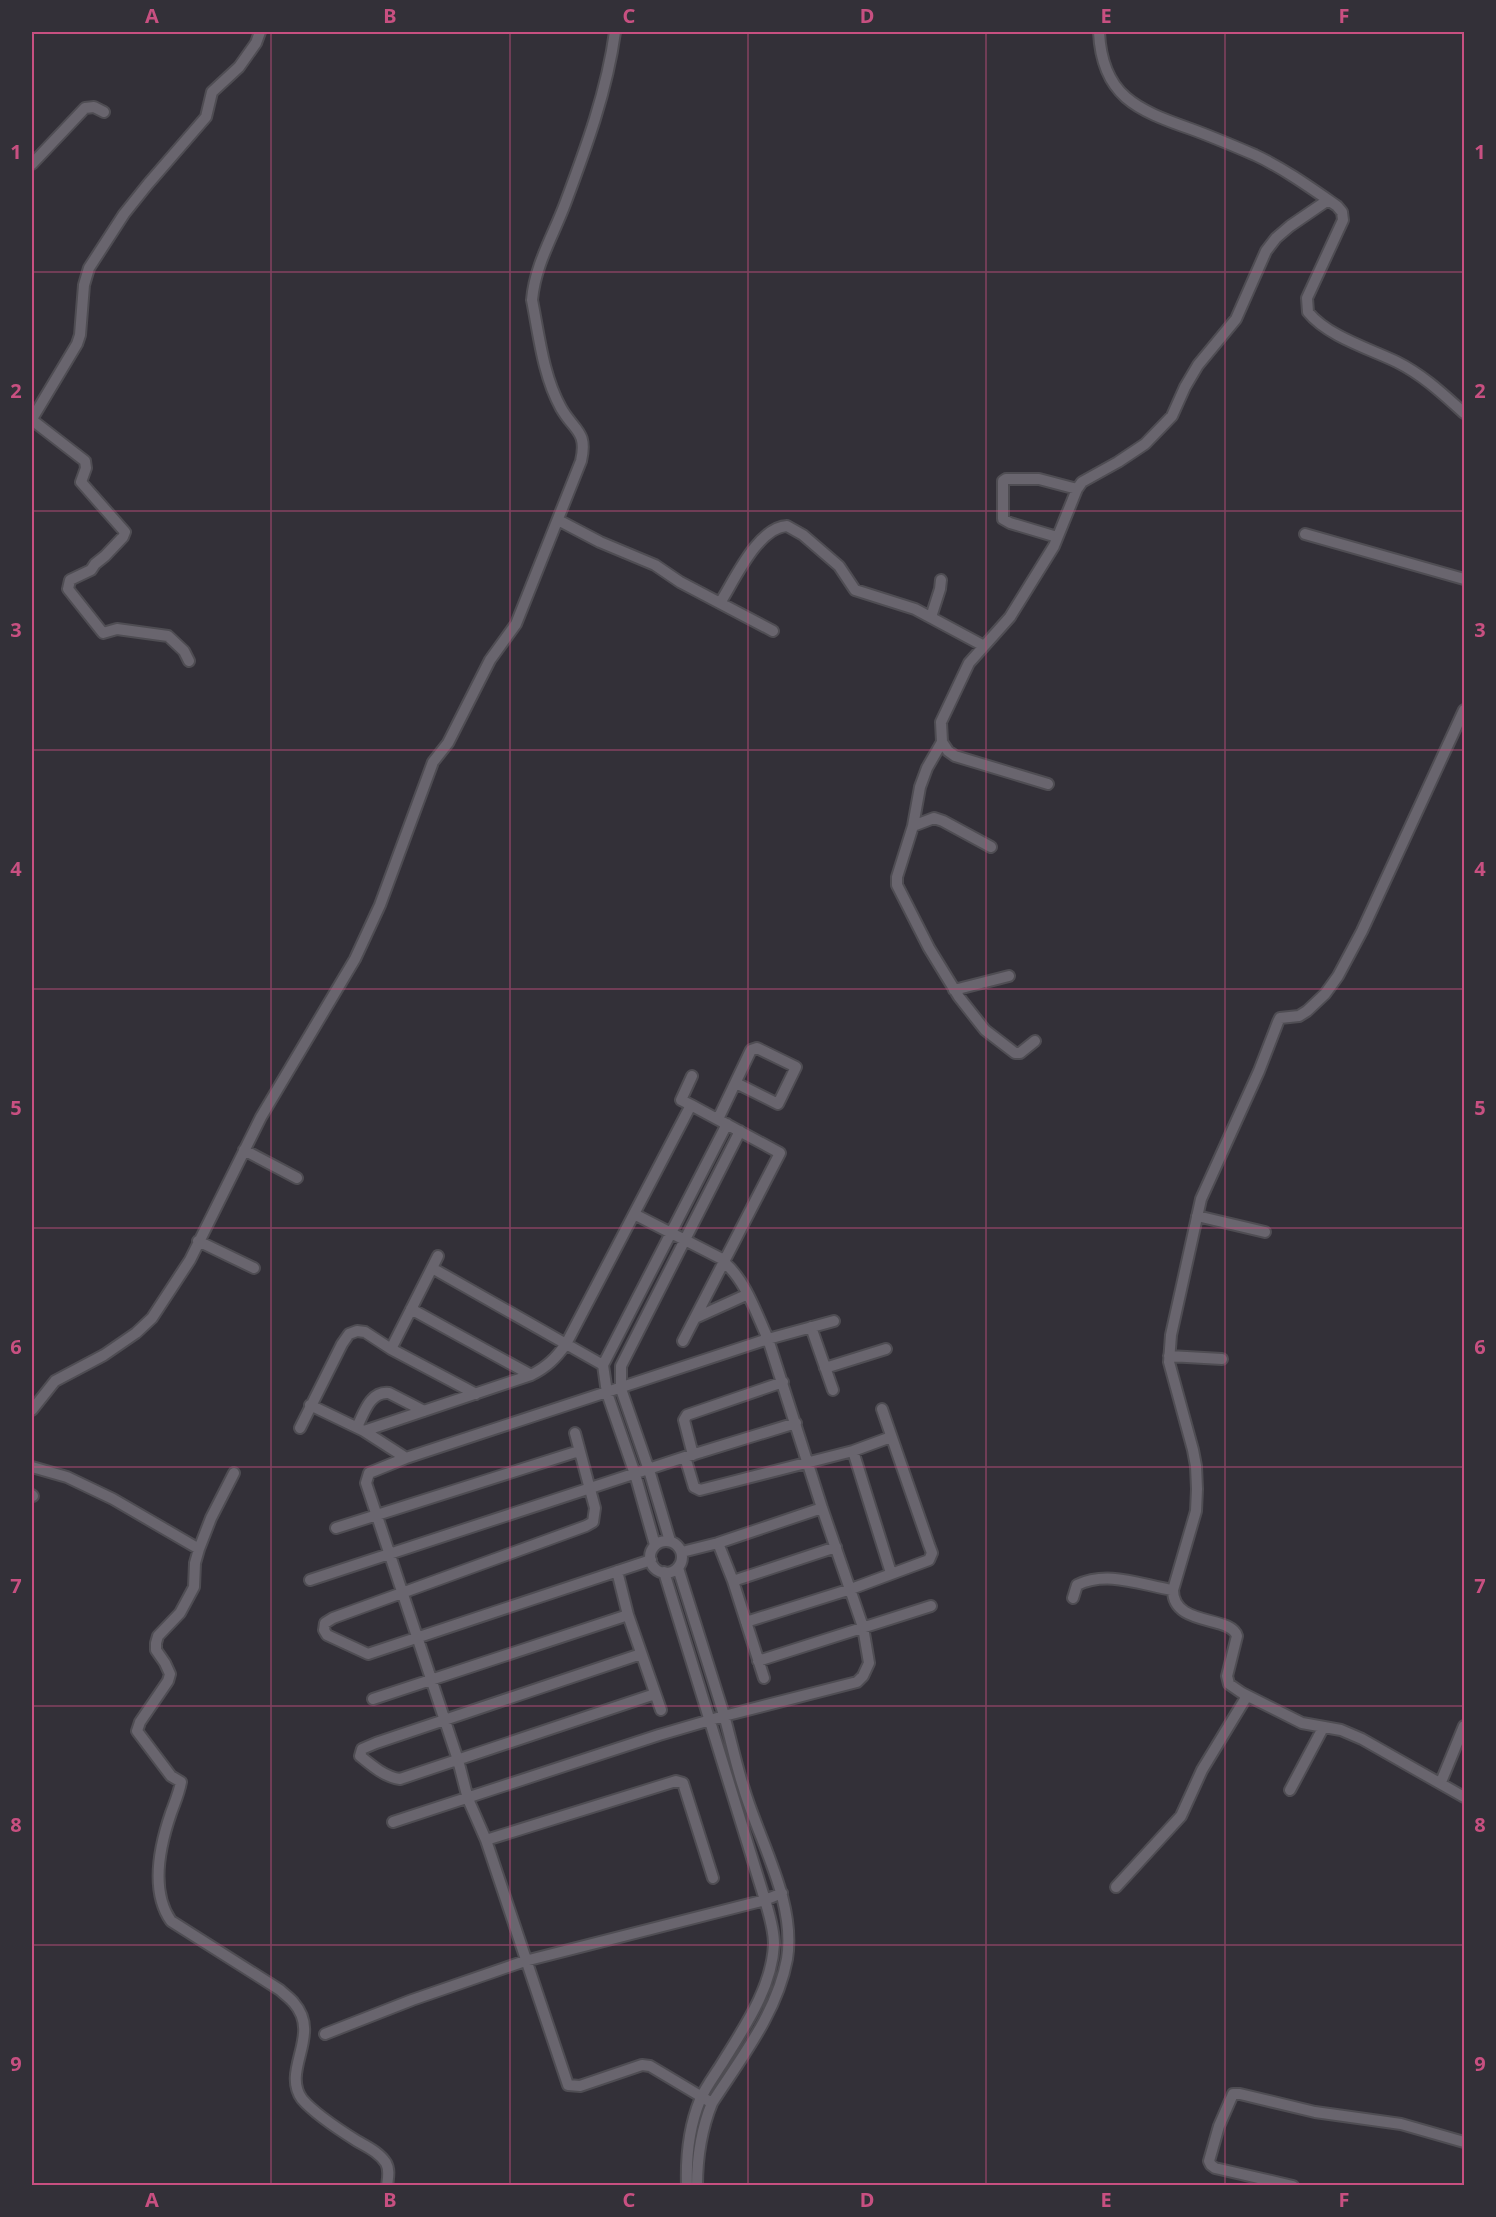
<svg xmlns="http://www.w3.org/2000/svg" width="1496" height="2217" font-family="'Noto Sans',sans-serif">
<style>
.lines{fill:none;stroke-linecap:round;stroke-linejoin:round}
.minor-casing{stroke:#4f4d53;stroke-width:14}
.minor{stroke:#69656e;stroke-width:10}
.grid{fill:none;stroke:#c85081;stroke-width:1.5;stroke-opacity:0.55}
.neatline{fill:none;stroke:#c85081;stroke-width:2}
.grid-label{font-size:20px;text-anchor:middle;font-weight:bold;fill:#c85081}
</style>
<rect width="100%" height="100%" fill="#333038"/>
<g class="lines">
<g class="minor-casing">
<path id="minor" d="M1099,32C1102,96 1137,110 1191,129C1213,137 1234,146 1255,155C1283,168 1311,188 1337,206L1342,212L1343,220L1307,298L1308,312C1327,336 1370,349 1397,362C1423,375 1443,394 1464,413
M32,164L85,108L94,107L104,112
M32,419L77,344L80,335L84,285L89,268L124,214L148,184L206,117L212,92L239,67L256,43L260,32
M32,420L85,461L86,468L81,482L125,532L123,537L105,556L95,564L91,570L70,580L68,589L103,633L117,629L168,636L184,651L189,661
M558,520L600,542L655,565L680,582L773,631
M1305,534L1464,579
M1057,537L1010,523L1003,519V481L1006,479H1039L1077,489
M720,603C734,581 758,527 787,526L803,535L839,566L855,590L915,609L984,646
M931,617L940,589L941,580
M1464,710L1362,931L1338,976L1325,994L1307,1011L1299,1016L1280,1018L1278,1022L1259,1071L1201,1199L1171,1335L1169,1362L1193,1450L1196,1466L1197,1489L1196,1511L1173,1590C1173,1627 1231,1615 1237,1636L1227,1676L1229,1684L1242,1693L1302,1723L1341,1730L1362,1739L1464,1797
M942,742L927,768L920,787L913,826L897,877V885L929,948L959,997L985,1030L1015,1053H1020L1035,1041
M1048,784L955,756L948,751L942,742L941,722L969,663L1010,617L1054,546L1077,489L1082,482L1118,462L1145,444L1172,416L1185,387L1198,365L1236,319L1266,251L1276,238L1290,226L1328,200
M913,826L934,818L943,821L991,847
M954,990L1009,976
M691,1105L681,1100L692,1076
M718,1119L751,1050L757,1048L796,1067L778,1104L736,1083
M244,1150L297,1178
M634,1214L724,1260V1262C746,1281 756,1313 768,1339L834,1321
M1197,1216L1265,1232
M198,1241L254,1268
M432,1268L603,1365
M411,1309L531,1375
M695,1318L746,1295
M811,1327L833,1390
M391,1349L438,1256
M1169,1356L1222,1359
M825,1368L886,1349
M310,1405L364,1431L406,1458L369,1473L366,1483L458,1760L468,1799L486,1840L568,2085L580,2086L642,2065L650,2066L712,2103
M32,1410L55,1381L104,1355L136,1333L152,1318L190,1260L261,1117L355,959L380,905L433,762L448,743L490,660L516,624L581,461C588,431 574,431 561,408C543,376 539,335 532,300C535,265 553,236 565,204C586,148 607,91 615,32
M357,1427C364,1413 370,1391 389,1393L424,1411
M300,1428L342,1344L349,1334L357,1331L365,1332L391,1349L476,1394
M364,1431L531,1375C547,1367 556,1358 566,1344L691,1105L780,1153L683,1341
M575,1433L595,1508L593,1522L586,1526L333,1618L325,1623L324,1630L327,1635L368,1654L651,1560
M853,1451L891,1573
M693,1455L684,1420L687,1415L783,1382
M685,1457L694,1487L700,1490L853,1451L891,1437
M32,1467L67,1477L113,1499L199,1549L195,1563L194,1587L180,1613L158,1636L156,1643V1650L165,1663L170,1674L168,1681L140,1722L137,1731L171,1776L181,1782C179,1793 175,1802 171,1813C160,1845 150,1891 171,1921L280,1990C284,1994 290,1998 294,2003C322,2035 281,2070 302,2099C314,2113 341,2131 357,2141C367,2147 379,2152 386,2163C390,2170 388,2178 387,2186
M32,1495L33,1496
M336,1528L579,1451
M650 1557a16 16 0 1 1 32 0a16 16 0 1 1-32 0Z
M670,1541L649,1470L621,1389V1366L740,1131
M718,1543L733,1581L764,1678
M655,1545L635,1474L607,1393L603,1365L727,1124
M199,1549L211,1518L234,1473
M682,1552L718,1543L822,1508
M678,1568C693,1617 709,1666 724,1715C731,1740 736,1765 744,1789C760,1843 796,1902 787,1959C777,2013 741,2058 712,2103C701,2130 697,2156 697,2186
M617,1571L628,1615L661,1710
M664,1572L765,1900C769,1914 774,1929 774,1944C772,1989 743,2029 721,2065C714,2076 705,2088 700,2100C689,2127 686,2157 687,2186
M310,1580L685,1457L796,1423
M733,1581L836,1547
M1073,1598L1077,1585C1108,1570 1141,1585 1173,1590
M746,1622L851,1589L929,1560L932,1553L929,1545L882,1409
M641,1654L376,1743L362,1749L360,1756C372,1766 385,1777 400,1779L655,1694
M758,1661L931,1606
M373,1699L628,1615
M1441,1782L1464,1726
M1290,1790L1323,1728
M393,1822L659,1735L724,1716L857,1682L863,1676L869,1663L863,1627L822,1508L768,1339L406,1458
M486,1840L676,1781L683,1783L713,1878
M1116,1887L1181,1816L1202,1770L1247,1696
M325,2034L412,2000L525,1961L765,1900L782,1893
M1293,2186L1215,2168L1211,2165L1209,2161L1219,2126L1233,2094H1240L1315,2112L1401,2124L1464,2142"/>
</g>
<use href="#minor" class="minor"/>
</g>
<path class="grid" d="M271,32V2186M510,32V2186M748,32V2186M986,32V2186M1225,32V2186M32,272H1464M32,511H1464M32,750H1464M32,989H1464M32,1228H1464M32,1467H1464M32,1706H1464M32,1945H1464"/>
<rect width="1496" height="2217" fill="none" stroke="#333038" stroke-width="66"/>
<rect x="33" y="33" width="1430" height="2151" class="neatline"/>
<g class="grid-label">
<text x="152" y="23">A</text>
<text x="390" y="23">B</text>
<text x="629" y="23">C</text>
<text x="867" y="23">D</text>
<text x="1106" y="23">E</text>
<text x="1344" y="23">F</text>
<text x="16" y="159">1</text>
<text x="1480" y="159">1</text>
<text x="16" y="398">2</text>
<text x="1480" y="398">2</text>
<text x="16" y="637">3</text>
<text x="1480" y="637">3</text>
<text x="16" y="876">4</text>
<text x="1480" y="876">4</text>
<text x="16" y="1115">5</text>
<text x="1480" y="1115">5</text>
<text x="16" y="1354">6</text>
<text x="1480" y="1354">6</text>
<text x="16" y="1593">7</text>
<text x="1480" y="1593">7</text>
<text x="16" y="1832">8</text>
<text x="1480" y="1832">8</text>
<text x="16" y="2071">9</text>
<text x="1480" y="2071">9</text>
<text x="152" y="2207">A</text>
<text x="390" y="2207">B</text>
<text x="629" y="2207">C</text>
<text x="867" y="2207">D</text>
<text x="1106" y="2207">E</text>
<text x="1344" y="2207">F</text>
</g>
</svg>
